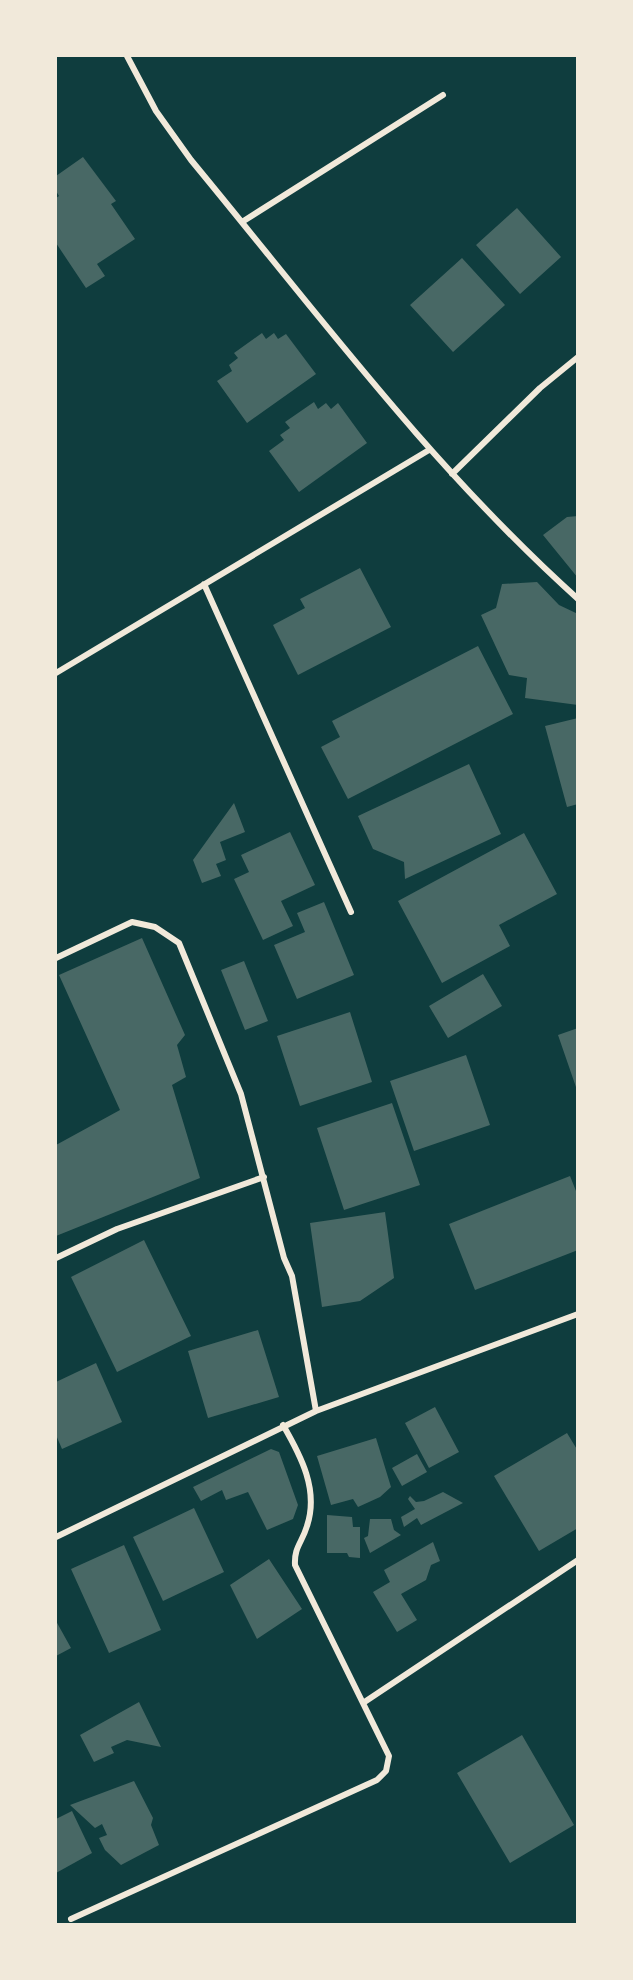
<svg xmlns="http://www.w3.org/2000/svg" width="633" height="1980" font-family="'IBM Plex Serif',serif">
<style>
.building{fill:#486865}
.lines{fill:none;stroke-linecap:round;stroke-linejoin:round}
.minor{stroke:#f1e9da;stroke-width:6}
</style>
<rect width="100%" height="100%" fill="#0f3d3e"/>
<path class="building" d="M83,157L116,201L111,204L135,239L97,264L105,276L86,288L56,243V198L59,196L56,191V176Z
M517,208L561,257L520,294L476,245Z
M462,258L505,305L453,352L410,305Z
M262,333L266,339L274,333L278,339L286,334L316,374L247,423L217,381L232,371L229,365L238,358L234,353Z
M314,402L318,409L326,403L331,409L338,403L367,443L299,492L269,451L284,440L280,435L290,428L285,422Z
M578,516V578L543,535L567,517Z
M360,568L391,627L298,675L273,625L305,608L300,599Z
M537,582L559,605L578,614V705L525,698L527,678L509,675L481,615L496,608L502,584Z
M478,646L513,714L348,799L321,747L340,737L332,721Z
M578,718V804L567,807L545,726Z
M469,764L501,834L405,879L404,862L373,849L358,816Z
M234,803L245,832L220,842L226,860L216,864L221,876L202,883L193,860Z
M290,832L315,885L281,901L293,926L263,940L234,879L249,872L241,855Z
M524,833L557,894L499,925L510,946L442,983L398,901Z
M324,902L354,975L297,999L274,945L305,932L297,913Z
M142,938L185,1035L177,1045L186,1077L172,1085L200,1178L56,1236V1145L120,1110L59,975Z
M244,961L268,1021L245,1030L221,970Z
M483,974L502,1006L448,1038L429,1006Z
M350,1012L372,1082L300,1106L277,1036Z
M578,1028V1090H577L558,1035Z
M466,1055L490,1125L414,1151L390,1081Z
M392,1103L420,1185L344,1210L317,1128Z
M570,1176L578,1196V1250L475,1290L449,1224Z
M385,1212L394,1278L360,1301L322,1307L310,1223Z
M144,1240L191,1336L117,1372L71,1277Z
M258,1330L279,1397L208,1418L188,1351Z
M96,1363L122,1422L62,1449L56,1435V1382Z
M435,1407L459,1452L429,1468L405,1423Z
M567,1433L578,1451V1528L539,1551L494,1476Z
M376,1438L391,1487L380,1497L358,1507L353,1499L331,1505L317,1456Z
M271,1449L279,1452L298,1505L293,1519L267,1530L248,1492L226,1500L222,1490L201,1501L193,1487Z
M417,1454L427,1472L402,1486L392,1468Z
M443,1492L463,1503L421,1525L417,1518L404,1527L401,1517L415,1509L408,1499L410,1496L416,1502L424,1501Z
M194,1508L224,1572L163,1601L133,1537Z
M327,1515L352,1517L353,1527H360V1558L349,1557L347,1553H327Z
M370,1519H391L394,1530L401,1535L370,1553L364,1538L368,1536Z
M433,1542L440,1561L431,1565L426,1580L401,1594L417,1620L397,1632L373,1592L390,1582L384,1570Z
M124,1545L161,1630L109,1653L71,1569Z
M269,1559L302,1609L257,1639L230,1585Z
M56,1621L71,1648L56,1656Z
M139,1702L161,1747L127,1740L111,1747L114,1753L94,1762L80,1735Z
M522,1735L574,1825L510,1863L457,1773Z
M134,1781L153,1818L151,1825L159,1845L121,1865L105,1850L99,1838L107,1835L102,1824L95,1828L70,1805Z
M72,1811L92,1853L56,1873V1819Z"/>
<g class="lines">
<path class="minor" d="M127,56L156,111L191,160C315,310 432,468 578,599
M242,222L443,95
M452,474L540,388L578,357
M204,584L351,912
M56,673L429,450
M56,958L132,922L155,927L179,943L241,1094L284,1258L292,1276L316,1411
M56,1258L117,1229L264,1177
M56,1537L316,1411L578,1314
M363,1703L578,1560
M71,1919L377,1780L386,1771L389,1756L295,1565C294,1547 302,1543 307,1526C319,1490 301,1456 283,1425"/>
</g>
<rect width="633" height="1980" fill="none" stroke="#f1e9da" stroke-width="114"/>
</svg>
